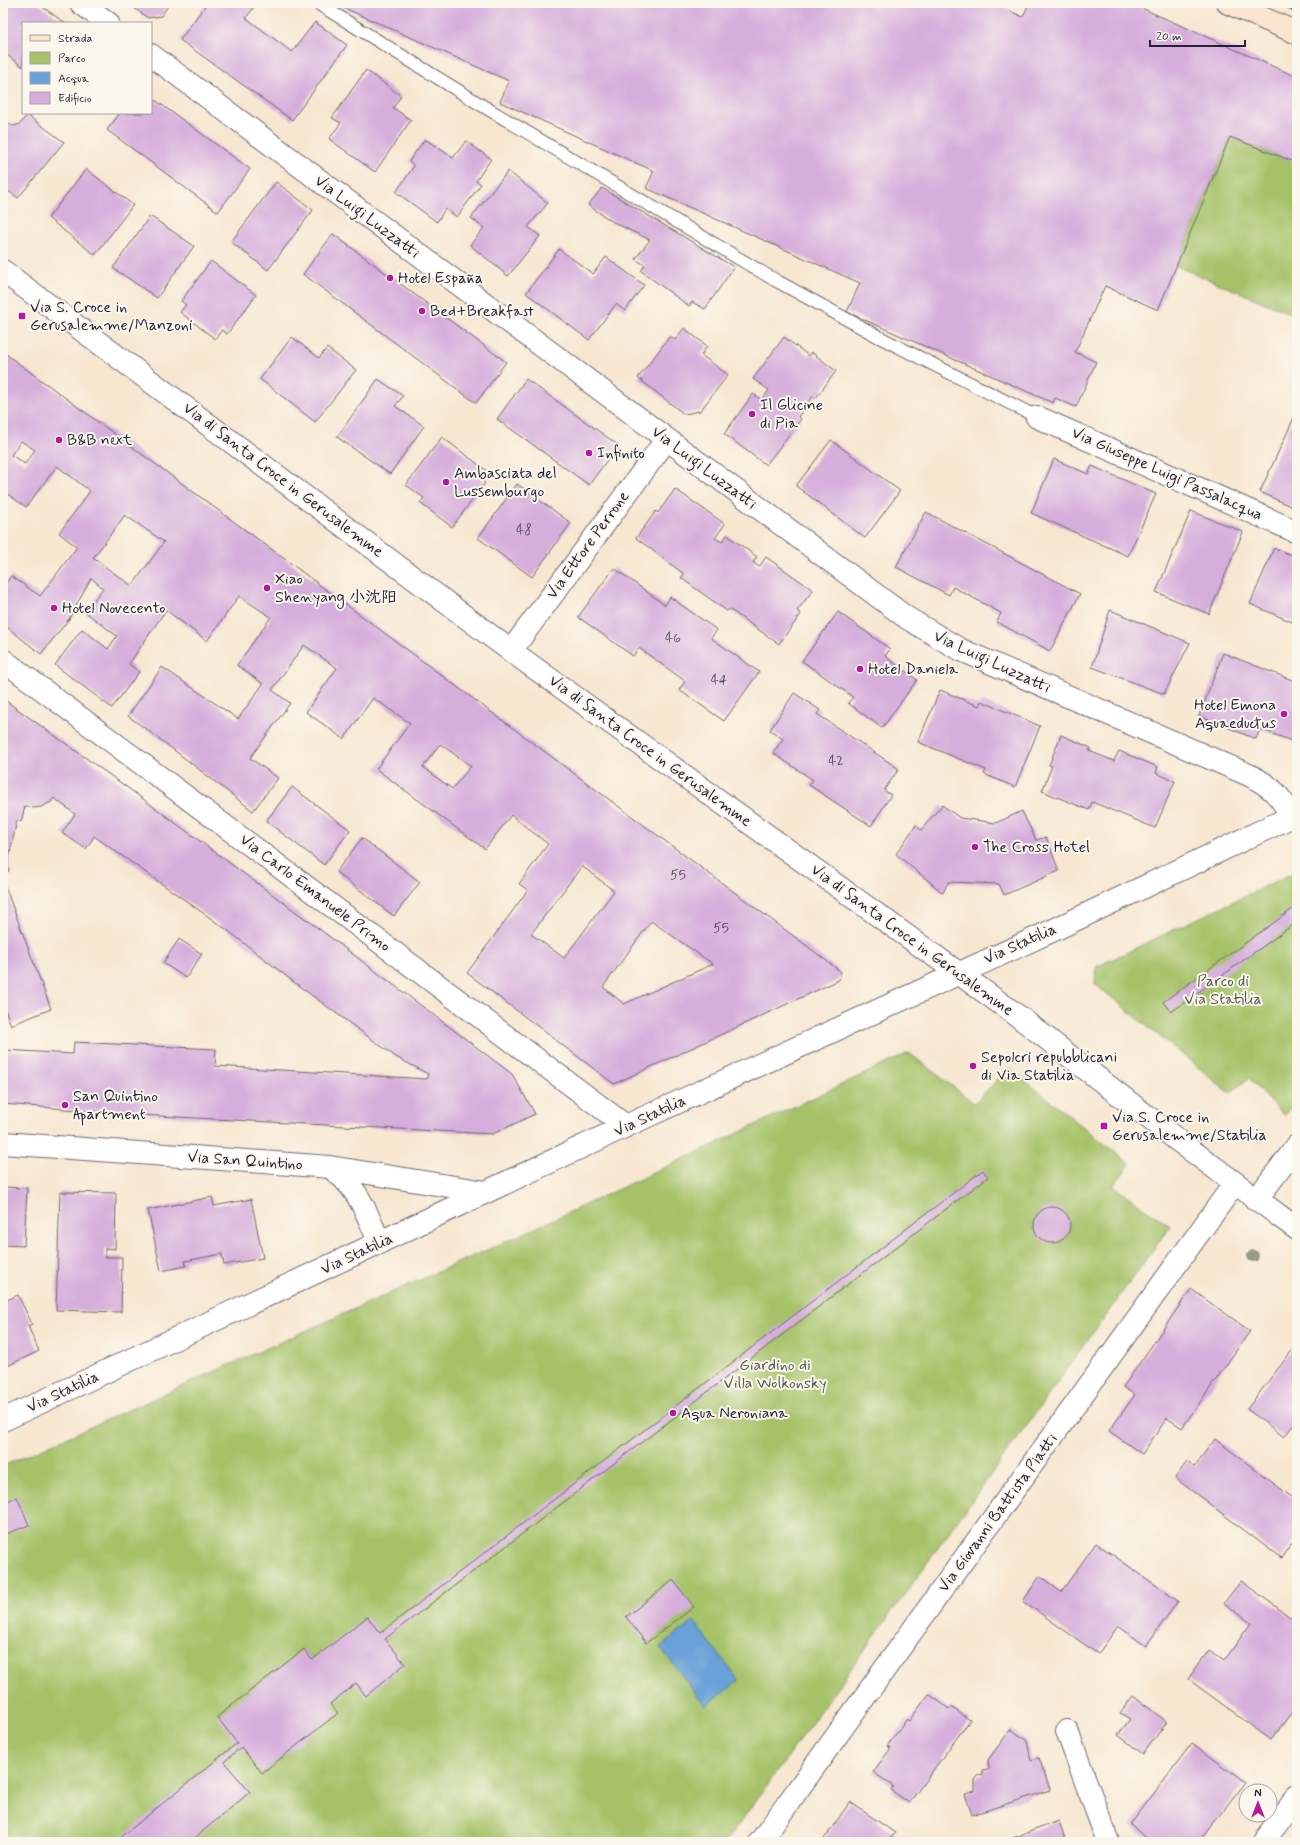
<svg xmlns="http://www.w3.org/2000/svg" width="1300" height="1845" font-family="Mynerve,'LXGW WenKai TC',sans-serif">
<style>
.green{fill:#a6c269;stroke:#647252}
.water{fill:#6ba1d8;stroke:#46628a}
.building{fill:#d6aedc;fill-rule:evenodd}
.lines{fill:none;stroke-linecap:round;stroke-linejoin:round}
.service-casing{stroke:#6d6770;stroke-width:14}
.minor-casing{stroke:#6d6770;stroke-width:24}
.tertiary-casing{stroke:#6d6770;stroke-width:24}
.secondary-casing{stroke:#6d6770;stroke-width:24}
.service{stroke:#fff;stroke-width:12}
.minor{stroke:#fff;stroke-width:22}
.tertiary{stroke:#fff;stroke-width:22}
.secondary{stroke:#fbe5cf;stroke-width:22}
.tram{stroke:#22223b;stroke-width:1}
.tree{fill:#9b9987}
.poi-dot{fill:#b5179e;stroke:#fbf7ec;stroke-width:1.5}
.labels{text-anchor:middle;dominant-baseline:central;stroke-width:4;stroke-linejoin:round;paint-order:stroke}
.number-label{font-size:14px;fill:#4f4563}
.street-label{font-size:16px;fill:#22223b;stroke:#fbf7ec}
.poi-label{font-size:16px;fill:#22223b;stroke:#fbf7ec;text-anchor:start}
.park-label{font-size:16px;fill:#505a4b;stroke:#fbf7ec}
</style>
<rect width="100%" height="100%" fill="#fbf7ec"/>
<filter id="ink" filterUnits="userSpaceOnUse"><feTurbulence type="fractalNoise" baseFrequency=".025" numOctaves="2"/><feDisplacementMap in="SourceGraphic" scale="8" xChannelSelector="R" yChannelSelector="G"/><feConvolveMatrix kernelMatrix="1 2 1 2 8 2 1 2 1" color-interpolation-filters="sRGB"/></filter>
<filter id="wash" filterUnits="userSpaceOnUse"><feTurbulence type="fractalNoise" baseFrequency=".012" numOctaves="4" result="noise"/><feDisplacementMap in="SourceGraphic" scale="16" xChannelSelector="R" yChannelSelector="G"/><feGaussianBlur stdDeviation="0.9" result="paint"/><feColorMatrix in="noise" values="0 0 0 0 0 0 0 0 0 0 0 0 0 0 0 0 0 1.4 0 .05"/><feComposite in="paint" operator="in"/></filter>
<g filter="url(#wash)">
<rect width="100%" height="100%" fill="#f7e7d1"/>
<path class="green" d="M1230,137L1297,163V316L1176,266Z
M1297,871V1098L1284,1116L1249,1078L1230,1093L1095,984L1096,967Z
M909,1053L974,1103L1009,1068L1130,1164L1113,1186L1170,1226L726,1842H3V1466L527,1232Z"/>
<path class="water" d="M694,1621L739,1681L705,1706L660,1647Z"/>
<g id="blocks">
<path class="building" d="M3,3H37L65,23H23V67L3,52Z
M127,3H170L161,16L148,18Z
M207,3H257L246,18L292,52L315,22L347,45L292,120L180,40Z
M333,3H992L1023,17L1029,3H1130L1297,77V163L1230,137L1158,310L1105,286L1075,352L1096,362L1076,407L1055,398L1053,403L847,312L860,283L646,188L654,171L500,102L509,81Z
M366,70L401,96L393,108L411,120L375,172L329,139L341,123L332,118Z
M151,97L250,169L218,212L107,130L120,113H151Z
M27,115L64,142L18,198L3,187V121L13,126L20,124Z
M425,139L453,158L466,141L491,159L476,181L481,184L457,217L445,209L437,222L396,192L414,166L409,161Z
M86,169L133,205L95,255L48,218Z
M508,171L548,203L528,227L540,236L508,276L470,245L484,228L471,218Z
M276,182L313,210L268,270L231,242Z
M602,188L734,267L705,309L692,302L689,306L641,271L645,265L635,259L650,240L613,222L588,205Z
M150,216L194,246L157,298L113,268Z
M333,234L506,362L476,403L303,274Z
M559,249L593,274L606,257L644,285L625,311L616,304L589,340L526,293Z
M211,261L256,295L227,334L222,330L215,339L180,312L186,305L181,301Z
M684,328L707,346L701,355L728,375L700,411L684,414L638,378L670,336L675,340Z
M292,337L319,358L327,348L356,370L315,422L260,379Z
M784,337L809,356L811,352L836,371L816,398L813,396L798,417L801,419L766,465L724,434L753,394L762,400L769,390L753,379Z
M3,352L286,560L815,952L841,972L839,980L614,1084L467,973L528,890L519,884L548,844L511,815L485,849L376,769L410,723L373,698L344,739L306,712L337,668L304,645L272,690L290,703L250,758L278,778L253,811L157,737L128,716L162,667L238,719L263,684L237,665L271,617L239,596L207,641L166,610L129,664L139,672L112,708L55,665L82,629L108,649L117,636L85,612L103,588L91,578L69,619L41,654L3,624V587L11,576L40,596L77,547L59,533L90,491L57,466L26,507L3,491ZM21,441L35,450L25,464L11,455ZM125,515L164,542L132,586L93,558ZM440,744L471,766L452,789L423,767ZM582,866L614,891L564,958L531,934ZM651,921L713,964L624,1004L603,987Z
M378,379L403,396L395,406L424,426L390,474L337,437Z
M526,379L618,445L589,485L497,419Z
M1297,411V509L1260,492Z
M442,437L487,471L481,480L485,483L452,527L420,503L424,498L406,485Z
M831,440L900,491L865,538L796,486Z
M1054,459L1088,474L1092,466L1156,494L1128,556L1031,513Z
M517,484L571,523L532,577L478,538Z
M675,489L725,524L715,538L722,542L727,535L757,557L753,562L759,567L766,557L813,590L797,611L801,614L779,644L729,609L727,611L681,578L684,574L636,538L656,511L658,513Z
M1191,511L1243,532L1209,614L1156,592Z
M926,512L1080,594L1050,651L997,622L1001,613L953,587L949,595L896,567Z
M1274,548L1297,557V624L1250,604Z
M614,568L665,605L670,597L717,630L711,638L759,672L724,721L679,690L685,681L639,648L633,656L578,617Z
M1110,610L1190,643L1164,694L1092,667Z
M838,612L890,649L885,656L917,680L882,728L848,703L853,697L802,661Z
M1223,653L1297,682V743L1260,729L1256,739L1199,716Z
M940,690L979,706L981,701L1040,726L1015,787L984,774L986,770L918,742Z
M794,693L820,710L817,714L899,769L884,790L891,795L871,826L809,785L813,780L773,753L783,739L770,730Z
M6,701L128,788L330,937L512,1074L535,1114L493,1134L140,1115L3,1104V1050L73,1054L74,1042L216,1049L215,1066L427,1079L428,1074L396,1057L295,983L230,932L94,836L86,849L62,833L75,814L54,798L51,802L41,807L33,808L25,806L21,822L17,820L8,862L9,871L3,874V712Z
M1061,735L1091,748L1089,751L1114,761L1119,751L1158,767L1156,773L1175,781L1155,828L1092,802L1089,810L1042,791L1052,766L1049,765Z
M292,787L350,830L324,865L266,821Z
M942,805L960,818L996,823L1022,811L1036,840L1046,837L1059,871L1004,895L999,884L948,882L943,893L896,854L916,825L921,830Z
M362,838L420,882L394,916L336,872Z
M3,881L51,1009L11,1025L3,1004Z
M1297,906V922L1171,1012L1163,1002Z
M179,939L202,954L186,978L163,963Z
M983,1170L988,1177L385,1639L405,1664L366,1696L356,1683L330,1704L338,1713L262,1773L241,1747L224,1762L250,1792L190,1842H115L237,1743L217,1717L304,1649L312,1660L367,1617L380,1633Z
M3,1187L27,1188L24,1246L3,1245Z
M60,1192L116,1193L115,1249L105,1248V1257H122L121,1312L56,1310Z
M212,1197L214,1206L251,1199L263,1258L224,1265L222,1254L185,1261L186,1266L161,1271L148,1210Z
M1034 1225a18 18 0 1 1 36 0a18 18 0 1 1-36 0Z
M1191,1289L1250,1331L1182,1428L1167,1418L1142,1454L1109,1431L1135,1395L1123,1387Z
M18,1295L32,1324L28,1326L39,1351L3,1368V1302Z
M1297,1344V1420L1284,1437L1247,1409Z
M1215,1439L1297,1501V1536L1281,1558L1175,1478L1187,1462L1194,1467Z
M17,1497L29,1525L3,1535V1503Z
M1096,1543L1178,1601L1146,1646L1118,1626L1098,1654L1023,1601L1040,1576L1061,1592Z
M673,1580L694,1607L646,1643L626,1617Z
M1241,1581L1297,1622V1705L1271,1740L1188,1679L1209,1650L1224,1661L1251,1623L1224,1603Z
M929,1694L949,1709L951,1707L970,1720L909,1803L891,1790L893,1786L873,1772L891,1748L887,1746L907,1719L909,1721Z
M1133,1696L1167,1722L1143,1754L1118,1735L1130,1719L1120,1713Z
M1011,1729L1027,1741L1031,1760L1039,1758L1050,1790L972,1815L965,1794L975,1791V1780L979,1775L983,1774V1770L989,1769L988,1760Z
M1192,1743L1245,1782L1199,1842H1152L1130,1825Z
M850,1802L895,1833L888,1842H822Z
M1059,1821L1066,1842H1002Z"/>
</g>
</g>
<g filter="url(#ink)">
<use href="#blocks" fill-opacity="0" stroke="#6d6770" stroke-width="1"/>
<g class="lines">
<g class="service-casing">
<path id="service" d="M317,3L483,106L775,280L881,338L1037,417"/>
</g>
<g class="minor-casing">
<path id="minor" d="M81,3L108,23
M151,55L907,618L959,649L1249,775C1271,786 1280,795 1291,816
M1037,417L1297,532
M511,651L666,440
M3,660L626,1126
M3,1143L330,1167L486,1192
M330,1167C360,1189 365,1211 380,1243
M1256,1200L1297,1146
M1067,1731L1108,1842
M760,1842L1235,1183
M1263,1842L1297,1797"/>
</g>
<g class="tertiary-casing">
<path id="tertiary" d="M3,271L511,651L1018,1016L1176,1139L1297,1229
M3,1420L626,1126L1058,928L1297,814"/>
</g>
<g class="secondary-casing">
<path id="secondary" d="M1228,3L1297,33"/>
</g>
<use href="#service" class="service"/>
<use href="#minor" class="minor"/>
<use href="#tertiary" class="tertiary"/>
<use href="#secondary" class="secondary"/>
<path class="tram" d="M1276,3L1297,12"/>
</g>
<circle class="tree" cx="1253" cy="1256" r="6"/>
</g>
<g class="poi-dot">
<circle cx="390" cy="278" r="4"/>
<circle cx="422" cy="311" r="4"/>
<rect x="18" y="312" width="8" height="8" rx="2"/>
<circle cx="752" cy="414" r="4"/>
<circle cx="59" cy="440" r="4"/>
<circle cx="589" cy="453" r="4"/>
<circle cx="446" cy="482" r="4"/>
<circle cx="267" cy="588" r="4"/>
<circle cx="54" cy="608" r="4"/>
<circle cx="860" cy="669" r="4"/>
<circle cx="1284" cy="714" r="4"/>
<circle cx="975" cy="847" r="4"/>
<circle cx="973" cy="1066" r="4"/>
<circle cx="65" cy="1105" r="4"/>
<rect x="1100" y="1122" width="8" height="8" rx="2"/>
<circle cx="673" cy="1413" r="4"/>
</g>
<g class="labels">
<g class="number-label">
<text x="524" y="530">48</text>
<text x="673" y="638">46</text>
<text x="719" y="680">44</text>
<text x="836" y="761">42</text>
<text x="678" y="875">55</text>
<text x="721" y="928">55</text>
</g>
<g class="street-label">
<text transform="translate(367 217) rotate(37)">Via Luigi Luzzatti</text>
<text transform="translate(704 468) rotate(37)">Via Luigi Luzzatti</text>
<text transform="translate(1167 474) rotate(24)">Via Giuseppe Luigi Passalacqua</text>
<text transform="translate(283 480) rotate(37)">Via di Santa Croce in Gerusalemme</text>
<text transform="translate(588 545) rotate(-54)">Via Ettore Perrone</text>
<text transform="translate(992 662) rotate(25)">Via Luigi Luzzatti</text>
<text transform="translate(650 751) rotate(36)">Via di Santa Croce in Gerusalemme</text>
<text transform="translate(315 893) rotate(37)">Via Carlo Emanuele Primo</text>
<text transform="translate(912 940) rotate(36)">Via di Santa Croce in Gerusalemme</text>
<text transform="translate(1020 944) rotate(-24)">Via Statilia</text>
<text transform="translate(650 1116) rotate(-25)">Via Statilia</text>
<text transform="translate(245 1161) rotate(4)">Via San Quintino</text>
<text transform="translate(357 1254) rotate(-25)">Via Statilia</text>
<text transform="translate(63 1392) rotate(-25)">Via Statilia</text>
<text transform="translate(998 1513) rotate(-54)">Via Giovanni Battista Piatti</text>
</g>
<g class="poi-label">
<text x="398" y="278">Hotel España</text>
<text x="30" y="307">Via S. Croce in<tspan x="30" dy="18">Gerusalemme/Manzoni</tspan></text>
<text x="430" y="311">Bed+Breakfast</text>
<text x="760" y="405">Il Glicine<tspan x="760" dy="18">di Pia</tspan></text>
<text x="67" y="440">B&amp;B next</text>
<text x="597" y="453">Infinito</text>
<text x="454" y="473">Ambasciata del<tspan x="454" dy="18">Lussemburgo</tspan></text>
<text x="275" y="579">Xiao<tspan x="275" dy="18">Shenyang 小沈阳</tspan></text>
<text x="62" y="608">Hotel Novecento</text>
<text x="868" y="669">Hotel Daniela</text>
<text x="1276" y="705" text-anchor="end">Hotel Emona<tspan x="1276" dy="18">Aquaeductus</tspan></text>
<text x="983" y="847">The Cross Hotel</text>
<text x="981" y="1057">Sepolcri repubblicani<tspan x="981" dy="18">di Via Statilia</tspan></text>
<text x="73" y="1096">San Quintino<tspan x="73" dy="18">Apartment</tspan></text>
<text x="1112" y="1117">Via S. Croce in<tspan x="1112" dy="18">Gerusalemme/Statilia</tspan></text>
<text x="681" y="1413">Aqua Neroniana</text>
</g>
<g class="park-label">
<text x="1223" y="981">Parco di<tspan x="1223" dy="18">Via Statilia</tspan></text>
<text x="775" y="1365">Giardino di<tspan x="775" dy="18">Villa Wolkonsky</tspan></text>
</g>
</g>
<rect width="1300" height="1845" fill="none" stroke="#fbf7ec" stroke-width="16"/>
<rect x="22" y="22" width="130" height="92" fill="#fbf7ec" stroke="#a4a2a5"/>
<rect x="30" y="35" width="20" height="6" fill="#fbe5cf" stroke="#a4a2a5"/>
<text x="58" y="42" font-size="12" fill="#22223b">Strada</text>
<rect x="30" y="52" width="20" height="12" fill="#a6c269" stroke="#a4a2a5"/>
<text x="58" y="62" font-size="12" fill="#22223b">Parco</text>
<rect x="30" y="72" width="20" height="12" fill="#6ba1d8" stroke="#a4a2a5"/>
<text x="58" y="82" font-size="12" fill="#22223b">Acqua</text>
<rect x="30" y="92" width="20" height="12" fill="#d6aedc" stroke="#a4a2a5"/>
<text x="58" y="102" font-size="12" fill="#22223b">Edificio</text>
<g transform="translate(1258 1803)"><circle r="19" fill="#fbf7ec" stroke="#a4a2a5"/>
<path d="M0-3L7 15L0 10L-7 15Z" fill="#b5179e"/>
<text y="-6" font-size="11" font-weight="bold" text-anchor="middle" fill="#22223b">N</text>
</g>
<path d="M1150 40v6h95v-6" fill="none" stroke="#22223b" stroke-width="2"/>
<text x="1156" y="40" font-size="12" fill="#22223b" stroke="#fbf7ec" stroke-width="3" paint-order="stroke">20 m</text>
</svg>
